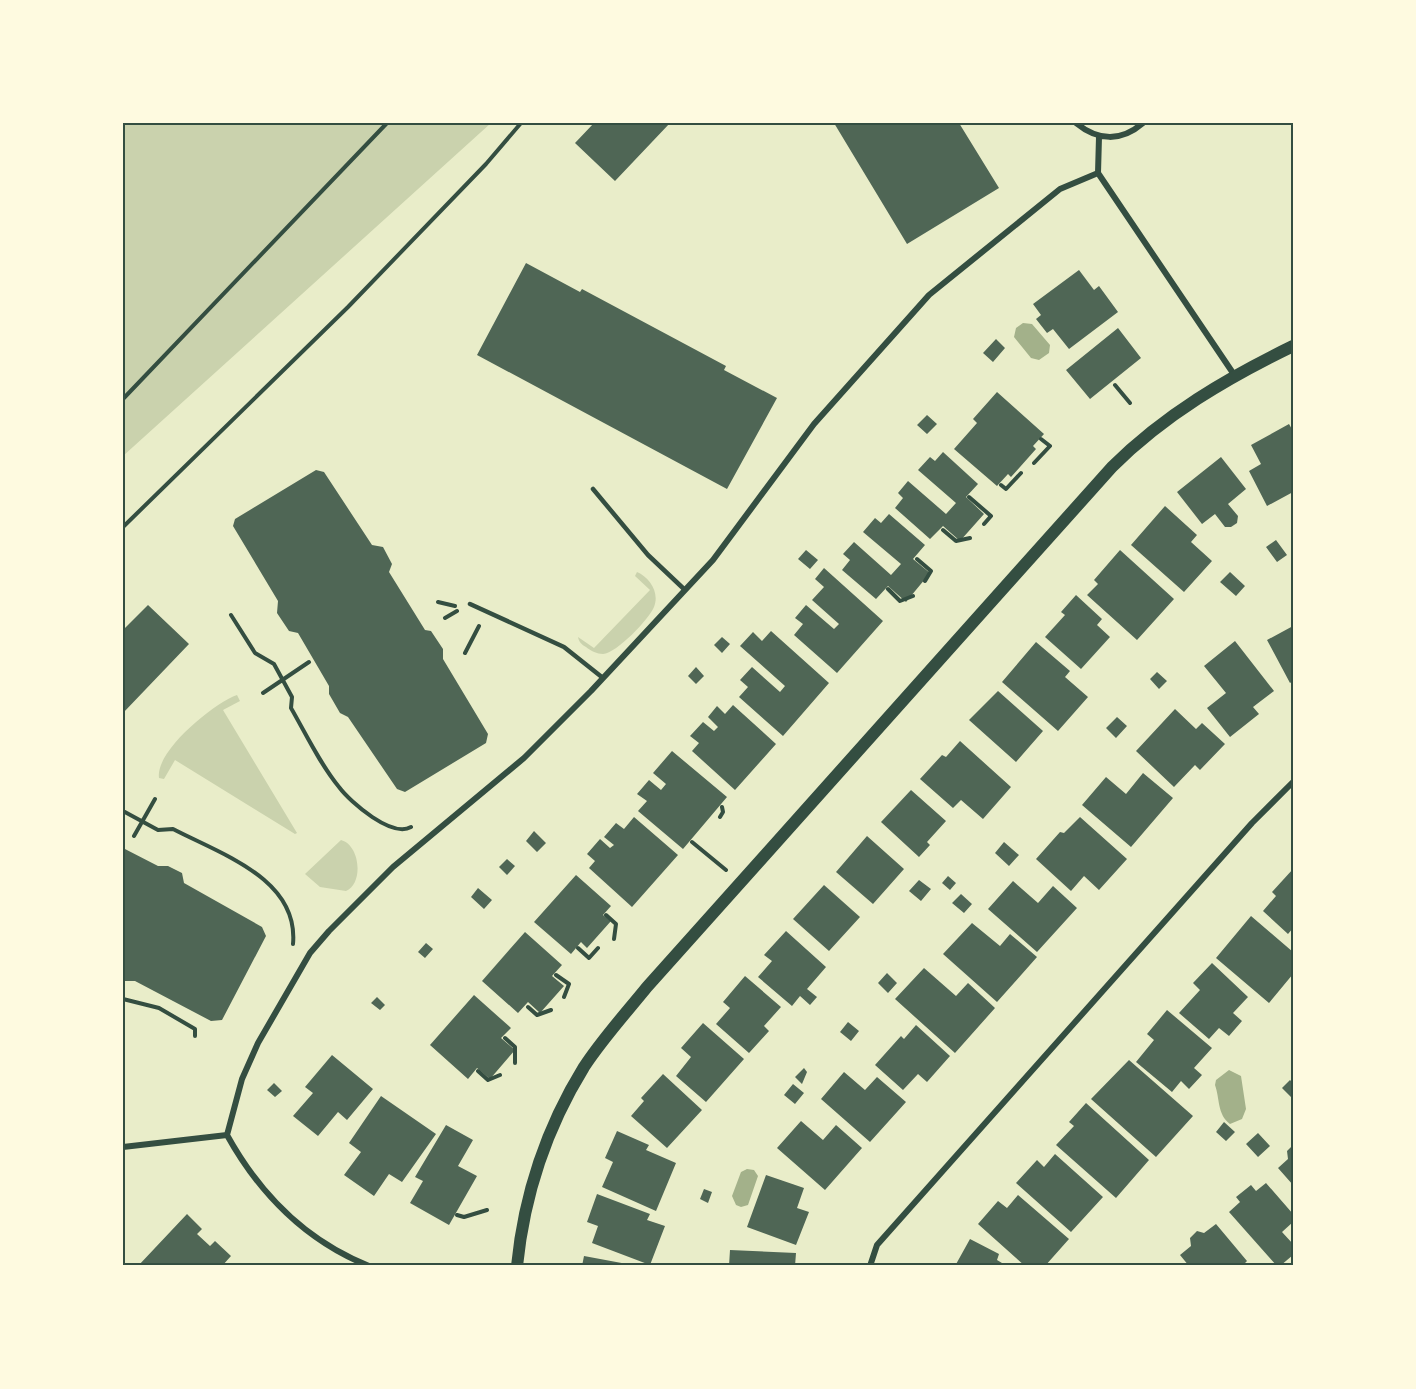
<svg xmlns="http://www.w3.org/2000/svg" width="1416" height="1389" font-family="Poppins,sans-serif">
<style>
.green{fill:#cad2ad}
.water{fill:#a3b18a}
.building{fill:#4f6655}
.lines{fill:none;stroke-linecap:round;stroke-linejoin:round}
.path{stroke:#344e41;stroke-width:4}
.service{stroke:#344e41;stroke-width:4.5}
.minor{stroke:#344e41;stroke-width:6}
.secondary{stroke:#344e41;stroke-width:12}
.neatline{fill:none;stroke:#344e41;stroke-width:2}
</style>
<rect width="100%" height="100%" fill="#e9edc9"/>
<path class="green" d="M123,123H491L123,456Z
M637,572C649,577 660,592 654,607C649,619 617,653 603,654C597,654 591,651 586,647C581,644 579,642 578,637L594,648L650,590L635,576Z
M237,695L240,701L223,710L297,833L295,834L175,760L164,779L159,778C155,751 214,703 237,695Z
M341,840C360,845 364,883 346,891L320,887L305,874Z"/>
<path class="water" d="M1023,323L1032,324L1050,345L1049,353L1039,360L1031,358L1014,337L1016,328Z
M1229,1070L1241,1076L1246,1109L1242,1119L1230,1124C1217,1114 1220,1099 1215,1085L1216,1080Z
M747,1169L754,1170L758,1176L748,1205L741,1207L736,1205L732,1196L741,1172Z"/>
<path class="building" d="M594,123H670L615,181L575,143Z
M834,123H959L999,188L907,244Z
M526,263L580,292L582,289L726,366L724,370L777,398L727,489L477,355Z
M1079,270L1094,290L1099,286L1118,312L1069,349L1053,329L1047,333L1036,319L1041,315L1033,304Z
M1118,328L1141,358L1090,399L1066,370Z
M996,339L1005,348L993,362L983,353Z
M997,392L1044,434L1033,446L1036,449L1011,477L1008,474L997,486L954,449L977,423L973,419Z
M927,415L937,424L927,434L917,425Z
M1289,424L1293,431V492L1267,506L1249,471L1261,464L1251,445Z
M943,452L978,484L966,497L984,514L960,541L943,526L930,539L895,508L903,498L898,493L908,481L946,514L956,503L918,470L930,457L935,461Z
M1221,457L1246,489L1228,504L1238,516L1237,523L1231,527H1225L1215,514L1202,524L1177,492Z
M316,470L324,472L372,545L383,547L392,564L389,572L425,630L431,631L443,649V659L488,734L486,743L405,792L397,789L348,717L340,713L329,694V686L298,633L289,631L277,613L278,601L233,526L235,519Z
M1165,506L1197,535L1191,542L1212,561L1184,592L1131,545Z
M889,514L925,545L913,559L930,573L906,602L888,586L876,599L842,570L850,560L843,554L854,542L891,575L901,564L863,532L875,518L881,523Z
M1276,540L1287,555L1277,562L1266,547Z
M806,550L818,560L810,569L798,559Z
M1120,550L1174,599L1137,640L1087,595L1098,584L1094,580Z
M824,568L883,621L837,673L794,635L803,624L795,618L806,605L834,629L839,624L812,600L824,587L815,579Z
M1230,572L1245,586L1236,596L1220,582Z
M1076,595L1102,619L1097,625L1110,637L1081,669L1045,637L1065,615L1061,612Z
M148,605L189,644L123,713V630Z
M1293,626V681L1290,683L1267,640Z
M771,631L829,683L783,736L739,697L748,687L740,680L752,667L780,692L785,686L740,646L753,632L762,641Z
M722,637L730,644L722,653L714,645Z
M1235,641L1274,691L1253,707L1259,714L1230,737L1207,708L1226,693L1204,666Z
M1036,642L1070,671L1065,677L1088,697L1058,731L1002,682Z
M696,667L704,676L696,684L688,676Z
M1157,672L1167,681L1159,689L1150,679Z
M998,691L1043,731L1016,762L969,720Z
M733,705L776,744L735,790L692,751L699,743L690,736L703,722L714,731L718,727L708,717L717,706L725,714Z
M1175,709L1196,729L1202,723L1225,744L1200,770L1195,765L1174,787L1136,751Z
M1117,717L1127,726L1116,738L1106,728Z
M960,741L1011,787L983,819L961,800L953,808L920,779L942,755L946,757Z
M672,751L727,797L683,849L638,811L647,801L637,794L649,780L661,790L666,784L653,773Z
M1143,773L1173,798L1131,847L1082,805L1106,777L1126,794Z
M911,790L946,821L927,842L930,845L919,857L881,822Z
M634,817L678,855L632,907L589,868L595,861L587,854L600,839L610,848L614,845L604,837L616,823L624,829Z
M1080,817L1127,859L1099,890L1084,876L1071,891L1036,859L1060,832L1064,833Z
M534,831L546,843L537,852L526,841Z
M867,836L904,869L873,904L836,872Z
M1004,842L1019,855L1009,866L995,853Z
M123,848L158,866H168L182,873L184,883L262,927L266,936L222,1020L211,1021L135,981H123Z
M507,859L515,866L507,875L499,867Z
M1293,869V928L1288,934L1263,911L1276,896L1272,892Z
M576,875L611,906L603,915L611,921L587,948L581,942L571,954L534,922Z
M948,876L956,883L950,890L942,883Z
M919,880L931,889L921,901L909,891Z
M1013,881L1038,903L1053,886L1077,908L1037,952L988,909Z
M824,885L860,917L829,951L793,919Z
M478,888L492,900L484,909L471,897Z
M961,894L972,904L964,913L952,903Z
M1251,916L1293,952V974L1269,1003L1216,958Z
M972,923L1000,946L1010,934L1037,957L997,1002L943,954Z
M786,931L826,967L807,989L817,997L810,1005L800,996L792,1006L758,977L772,961L764,955Z
M525,932L562,965L552,976L564,986L540,1013L528,1002L518,1013L482,981Z
M426,943L433,949L425,958L418,952Z
M1212,963L1248,997L1233,1013L1242,1021L1229,1036L1219,1028L1209,1039L1179,1013L1200,990L1193,983Z
M924,968L956,996L968,983L995,1008L955,1053L895,999Z
M887,973L897,983L888,993L878,983Z
M745,976L781,1007L764,1026L769,1031L749,1053L716,1024L730,1008L723,1002Z
M474,995L511,1028L501,1038L515,1050L490,1079L477,1068L468,1079L430,1045Z
M377,997L385,1005L380,1010L371,1003Z
M1167,1010L1212,1048L1194,1068L1202,1075L1189,1089L1181,1081L1172,1092L1136,1062L1154,1040L1147,1034Z
M848,1022L859,1031L851,1041L840,1032Z
M703,1023L744,1059L706,1102L676,1076L691,1057L681,1048Z
M916,1025L950,1056L927,1082L918,1074L903,1090L875,1065L901,1036L904,1039Z
M332,1055L373,1089L347,1120L338,1112L318,1136L293,1116L313,1093L305,1087Z
M1129,1060L1193,1116L1156,1157L1091,1099Z
M804,1068L807,1072L802,1084L795,1077Z
M844,1072L865,1090L877,1077L906,1102L870,1142L821,1099Z
M663,1074L702,1110L667,1148L631,1116L644,1101L641,1098Z
M1290,1080L1293,1083V1099L1282,1088Z
M274,1083L282,1091L275,1097L267,1090Z
M793,1084L804,1093L795,1104L784,1095Z
M381,1096L436,1134L402,1182L389,1174L374,1196L344,1175L361,1152L349,1143Z
M1086,1103L1149,1160L1116,1198L1056,1145L1074,1126L1069,1122Z
M801,1121L823,1140L836,1125L862,1148L825,1190L777,1148Z
M1224,1122L1235,1132L1226,1141L1216,1132Z
M446,1125L473,1140L458,1166L477,1176L449,1225L410,1203L423,1181L415,1177Z
M617,1131L649,1145L646,1150L676,1163L656,1211L602,1187L613,1162L605,1158Z
M1258,1133L1270,1146L1258,1157L1246,1144Z
M1293,1145V1185L1278,1168L1288,1159L1287,1151Z
M1055,1154L1103,1197L1071,1232L1016,1183L1037,1160L1044,1167Z
M766,1175L804,1188L797,1208L809,1212L796,1245L747,1227Z
M1266,1183L1293,1214V1222L1282,1232L1293,1244V1255L1280,1266H1277L1229,1212L1240,1202L1236,1197L1251,1185L1256,1191Z
M704,1189L712,1192L708,1203L700,1199Z
M597,1194L650,1214L647,1220L665,1226L650,1265L592,1243L598,1226L587,1222Z
M1018,1195L1069,1239L1045,1266H1025L978,1224L998,1201L1007,1208Z
M187,1214L202,1229L197,1234L210,1246L215,1241L231,1256L222,1266H138Z
M1216,1224L1247,1261L1242,1266H1189L1180,1255L1191,1246L1190,1238L1197,1231L1204,1233Z
M970,1239L999,1254L997,1260L1007,1266H955Z
M730,1250L796,1253L795,1266H729Z
M584,1256L627,1264V1266H582Z"/>
<g class="lines">
<path class="path" d="M1115,385L1130,403
M123,399L387,123
M1034,463L1050,446L1041,439
M1001,485L1006,489L1021,473
M969,497L991,516L984,524
M123,527L348,307L486,164L521,123
M943,530L956,541L970,538
M917,559L931,571L925,581
M888,589L900,601L913,596
M438,602L455,606
M231,615L255,653L274,664L292,697L291,708C306,734 320,764 339,787C351,803 392,838 411,827
M445,618L457,611
M465,653L479,626
M263,693L309,662
M123,811L158,830L173,829C221,854 299,879 293,944
M720,817L723,812L722,807
M134,836L155,799
M692,842L726,870
M606,915L616,924L614,939
M578,948L589,958L598,948
M556,975L569,984L564,997
M123,999L159,1008L195,1029V1036
M528,1007L537,1015L551,1010
M505,1038L515,1047V1063
M478,1071L488,1080L500,1075
M457,1215L464,1217L487,1210"/>
<path class="service" d="M593,489L648,555L685,590
M470,604L564,647L603,678"/>
<path class="minor" d="M1076,123C1098,141 1121,142 1143,123
M1099,137L1098,173L1235,376
M227,1135L242,1079L258,1043L310,953L329,931L393,867L524,758L591,691L713,560L814,424L929,295L1060,189L1098,173
M123,1147L227,1135C259,1193 306,1241 369,1266
M870,1266L877,1245L1252,823L1293,782"/>
<path class="secondary" d="M517,1266C524,1196 547,1127 584,1067C603,1038 626,1013 647,987L1112,467C1164,415 1227,378 1293,346"/>
</g>
<rect width="1416" height="1389" fill="none" stroke="#fefae0" stroke-width="249"/>
<rect x="124" y="124" width="1168" height="1140" class="neatline"/>
</svg>
